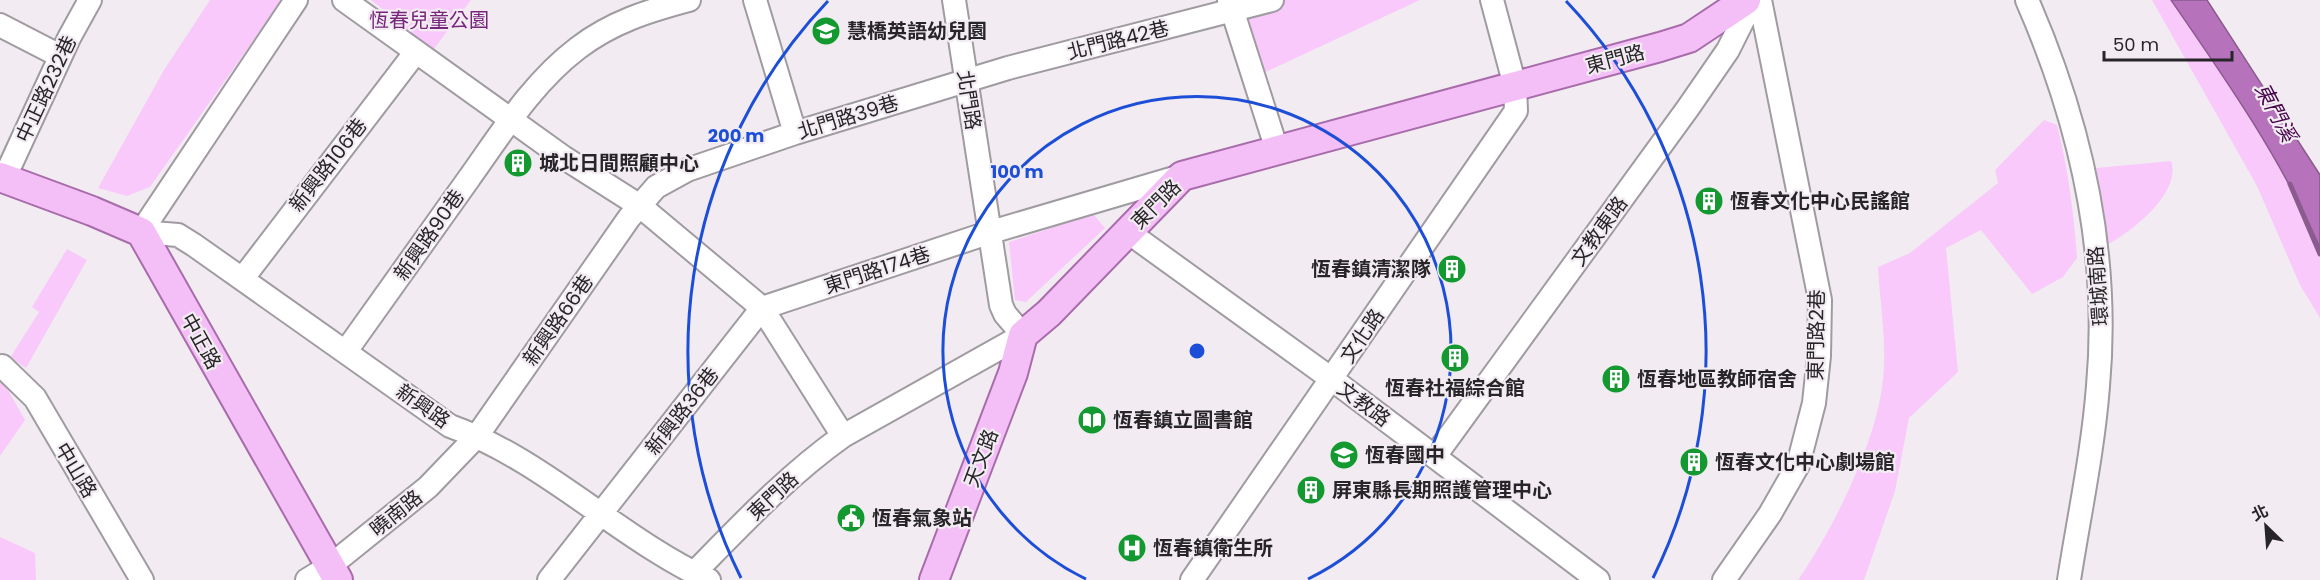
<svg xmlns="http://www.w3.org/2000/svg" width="2320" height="580" font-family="Poppins,'Noto Sans TC',sans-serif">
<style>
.green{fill:#f9c9fb}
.water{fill:#b672ba;stroke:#8b5b8e;stroke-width:1.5}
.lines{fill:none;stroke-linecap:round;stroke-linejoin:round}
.stream{stroke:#8b5b8e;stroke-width:5}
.minor-casing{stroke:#a09ba0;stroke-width:26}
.major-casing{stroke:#a86cab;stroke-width:32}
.minor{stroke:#fff;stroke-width:22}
.major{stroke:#f4bef7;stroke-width:28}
.ring{fill:none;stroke:#1d4ed8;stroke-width:3}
.labels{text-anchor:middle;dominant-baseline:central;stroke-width:4.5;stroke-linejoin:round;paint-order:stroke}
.park-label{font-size:20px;fill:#77257d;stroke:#f2ecf2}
.poi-label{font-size:20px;font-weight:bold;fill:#272527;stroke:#f2ecf2;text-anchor:start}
.street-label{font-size:20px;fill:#272527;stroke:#f2ecf2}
.water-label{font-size:21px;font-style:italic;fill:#47054b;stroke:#f2ecf2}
.centre{fill:#1d4ed8;stroke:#f2ecf2;stroke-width:3}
.ring-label{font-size:18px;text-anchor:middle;font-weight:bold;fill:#1d4ed8;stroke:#f2ecf2;stroke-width:4.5;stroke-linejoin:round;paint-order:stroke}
</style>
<rect width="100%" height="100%" fill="#f2ecf2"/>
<path class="green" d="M210,0H282L150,187L127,196L98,188L164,70Z
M371,0H471L433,50Z
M1238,0H1420L1259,75Z
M2152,0H2198L2320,182V318L2300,285L2257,186Z
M2044,120L2057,125C2068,169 2074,213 2077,258L2063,277L2032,294L1981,230L1946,248L1958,372L1909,418L1895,491L1864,580H1798C1832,531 1874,447 1882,387C1888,348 1880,306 1878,267L1910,253L1998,183L1995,170Z
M2171,161C2182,193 2131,232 2107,245L2096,168Z
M1093,214L1105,228L1026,302L1015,300L1009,242Z
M67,249L87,260L26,368L10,358L39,312L32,307Z
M0,376L25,420L0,456Z
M0,537L35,553L36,580H0Z"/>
<path class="water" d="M2171,0H2207L2320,175V248C2282,160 2225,78 2171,0Z"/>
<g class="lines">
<path class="stream" d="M2290,184L2320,254"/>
<g class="minor-casing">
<path id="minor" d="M296,0L141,232L178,235L194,245L450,426C543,459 620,539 709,580
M344,0L563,157L640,206L762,308L843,436
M755,0L795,133
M1229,0L1277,150
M2027,0C2080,121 2110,253 2098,386C2093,451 2079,516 2069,580
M0,25L60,56
M4,179L69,38L90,0
M1128,232L1333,380L1598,580
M243,278L415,53
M762,308L991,232L1181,176
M346,351C388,293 429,235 470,177C502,132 533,82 578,48C612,22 648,11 689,0
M2,366L35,398L142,580
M1435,456L1688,108L1728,50L1753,0
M694,573C741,525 788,475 843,436L1023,335L1005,314L1001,305L954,0
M307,580L330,566L428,487L477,436L629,218L656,187L687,170L795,133L1008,68L1272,0
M549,580L762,308
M1192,580L1516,111L1515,86L1492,0
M1724,580L1770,514L1798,465L1814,403L1819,356L1820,300L1760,0"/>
</g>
<g class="major-casing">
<path id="major" d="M0,177L92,211L141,232L338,580
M934,580L1013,373L1023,335L1049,313L1182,176L1660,47L1689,38L1746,0"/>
</g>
<use href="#minor" class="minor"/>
<use href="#major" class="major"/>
</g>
<g class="ring">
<path d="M1086 579A254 254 0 1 1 1308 579"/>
<path d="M741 578A509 509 0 0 1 828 1M1566 1A509 509 0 0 1 1653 578"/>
</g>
<defs>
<g id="school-disc" transform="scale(1.5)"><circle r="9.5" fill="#13992f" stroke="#f2ecf2"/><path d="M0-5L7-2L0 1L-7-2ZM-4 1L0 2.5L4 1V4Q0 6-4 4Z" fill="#fff"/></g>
<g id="building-disc" transform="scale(1.5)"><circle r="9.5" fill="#13992f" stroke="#f2ecf2"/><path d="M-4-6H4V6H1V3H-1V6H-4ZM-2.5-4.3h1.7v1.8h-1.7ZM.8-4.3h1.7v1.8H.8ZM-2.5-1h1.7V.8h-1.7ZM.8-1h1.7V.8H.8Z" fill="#fff"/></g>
<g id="library-disc" transform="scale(1.5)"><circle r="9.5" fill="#13992f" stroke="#f2ecf2"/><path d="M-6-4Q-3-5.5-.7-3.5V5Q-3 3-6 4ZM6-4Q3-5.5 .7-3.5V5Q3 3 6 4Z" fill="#fff"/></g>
<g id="civic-disc" transform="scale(1.5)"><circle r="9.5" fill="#13992f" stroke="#f2ecf2"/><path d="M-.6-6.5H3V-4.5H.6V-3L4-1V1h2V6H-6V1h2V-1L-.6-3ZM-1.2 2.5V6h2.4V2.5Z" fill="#fff"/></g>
<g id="hospital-disc" transform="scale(1.5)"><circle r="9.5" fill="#13992f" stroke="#f2ecf2"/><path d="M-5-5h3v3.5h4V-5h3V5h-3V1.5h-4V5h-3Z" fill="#fff"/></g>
</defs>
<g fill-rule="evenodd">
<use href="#school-disc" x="826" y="31"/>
<use href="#building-disc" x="518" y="163"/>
<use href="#building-disc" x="1709" y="201"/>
<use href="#building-disc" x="1452" y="269"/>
<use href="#building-disc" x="1455" y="358"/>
<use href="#building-disc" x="1616" y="379"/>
<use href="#library-disc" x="1092" y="420"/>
<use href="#school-disc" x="1344" y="455"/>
<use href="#building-disc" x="1694" y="462"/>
<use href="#building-disc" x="1311" y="490"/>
<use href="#civic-disc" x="851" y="518"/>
<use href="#hospital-disc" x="1132" y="548"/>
</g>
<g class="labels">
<g class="park-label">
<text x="429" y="20">恆春兒童公園</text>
</g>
<g class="poi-label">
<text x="847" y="31">慧橋英語幼兒園</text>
<text x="539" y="163">城北日間照顧中心</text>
<text x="1730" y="201">恆春文化中心民謠館</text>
<text x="1431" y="269" text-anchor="end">恆春鎮清潔隊</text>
<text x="1637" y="379">恆春地區教師宿舍</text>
<text x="1455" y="388" text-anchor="middle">恆春社福綜合館</text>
<text x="1113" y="420">恆春鎮立圖書館</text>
<text x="1365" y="455">恆春國中</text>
<text x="1715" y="462">恆春文化中心劇場館</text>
<text x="1332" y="490">屏東縣長期照護管理中心</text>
<text x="872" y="518">恆春氣象站</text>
<text x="1153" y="548">恆春鎮衛生所</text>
</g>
<g class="street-label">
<text transform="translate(1118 40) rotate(-14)">北門路42巷</text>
<text transform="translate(1615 59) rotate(-15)">東門路</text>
<text transform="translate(46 89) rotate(-65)">中正路232巷</text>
<text transform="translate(969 100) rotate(81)">北門路</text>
<text transform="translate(848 117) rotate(-17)">北門路39巷</text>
<text transform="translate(328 165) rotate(-52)">新興路106巷</text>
<text transform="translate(1156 204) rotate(-45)">東門路</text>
<text transform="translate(1599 231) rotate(-54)">文教東路</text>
<text transform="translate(429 235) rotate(-55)">新興路90巷</text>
<text transform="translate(877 270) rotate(-18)">東門路174巷</text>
<text transform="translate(2098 286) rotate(-94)">環城南路</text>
<text transform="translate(558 320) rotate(-55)">新興路66巷</text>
<text transform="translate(1816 335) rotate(-89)">東門路2巷</text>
<text transform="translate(1362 336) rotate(-56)">文化路</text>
<text transform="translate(201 341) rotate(61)">中正路</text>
<text transform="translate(1364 404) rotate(37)">文教路</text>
<text transform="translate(423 406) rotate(35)">新興路</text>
<text transform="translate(682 411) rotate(-52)">新興路36巷</text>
<text transform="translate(981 458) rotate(-69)">天文路</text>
<text transform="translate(76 470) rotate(59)">中山路</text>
<text transform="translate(773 496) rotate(-43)">東門路</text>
<text transform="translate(396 513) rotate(-39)">曉南路</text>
</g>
<g class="water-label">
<text transform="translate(2276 112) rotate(62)">東門溪</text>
</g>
</g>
<circle cx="1197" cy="351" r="9" class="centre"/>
<g class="ring-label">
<text x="736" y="142">200 m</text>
<text x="1017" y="178">100 m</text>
</g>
<g transform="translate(2266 526) rotate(335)" stroke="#f2ecf2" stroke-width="4.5" paint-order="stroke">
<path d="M0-4.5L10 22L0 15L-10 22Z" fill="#272527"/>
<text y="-9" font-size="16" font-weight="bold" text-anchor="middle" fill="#272527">北</text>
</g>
<path d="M2104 51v9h128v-9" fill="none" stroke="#272527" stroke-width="3"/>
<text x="2113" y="51" font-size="18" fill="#272527" stroke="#f2ecf2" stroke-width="4.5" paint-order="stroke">50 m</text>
</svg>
